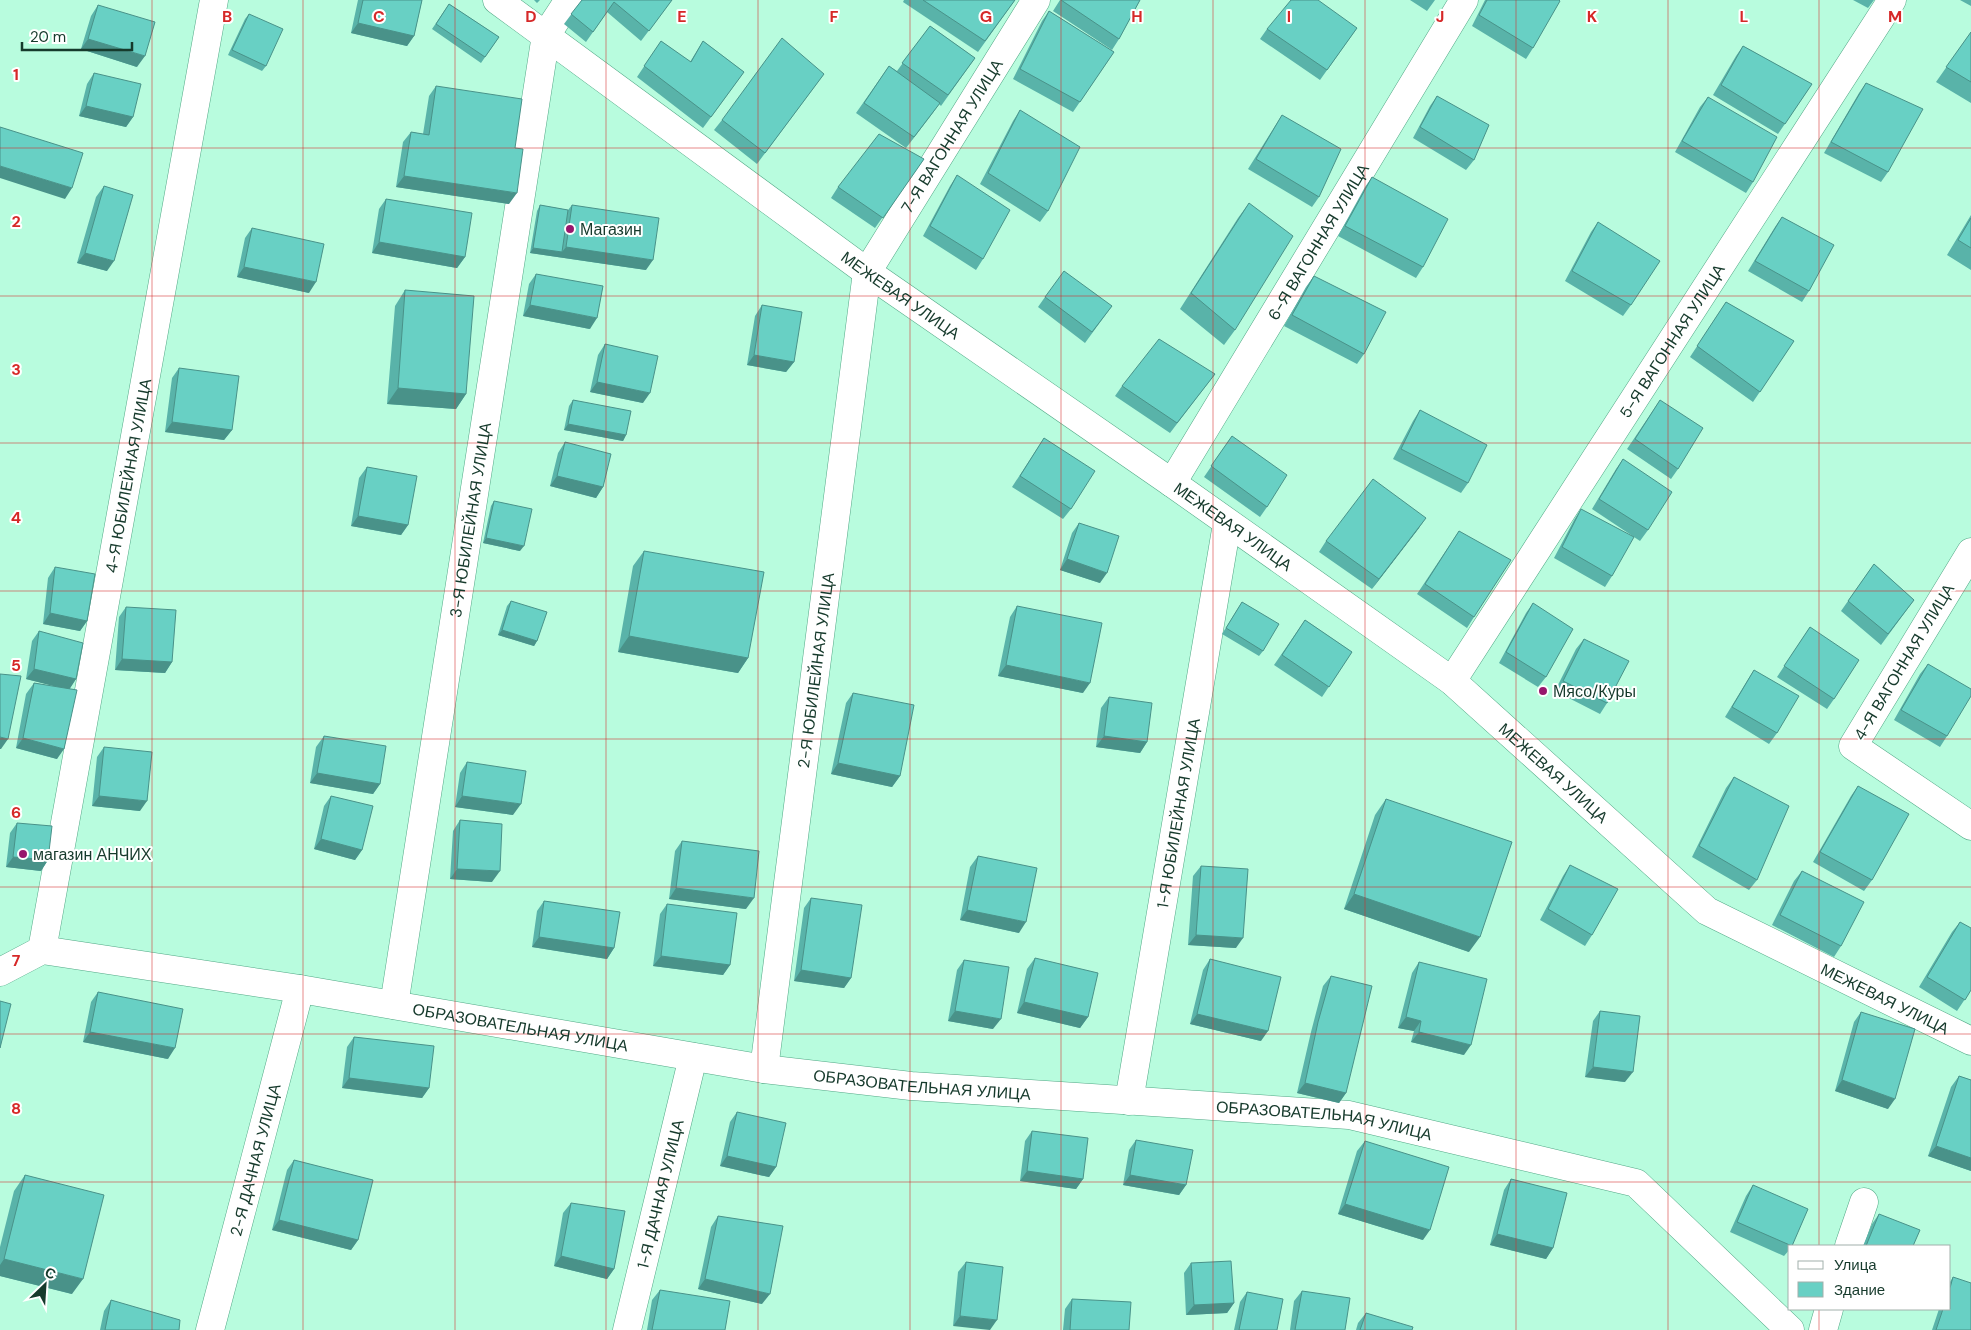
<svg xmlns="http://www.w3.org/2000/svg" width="1971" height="1330" font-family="'DM Sans',sans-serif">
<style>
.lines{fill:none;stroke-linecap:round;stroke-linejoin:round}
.minor-casing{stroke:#52a886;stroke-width:29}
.minor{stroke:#fff;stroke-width:28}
.wall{fill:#59b3a9}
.shaded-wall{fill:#499289}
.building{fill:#68d0c4;stroke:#499289}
.grid{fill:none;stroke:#d62828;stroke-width:1;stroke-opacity:0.55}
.poi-dot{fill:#97166d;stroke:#fff;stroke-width:2}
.labels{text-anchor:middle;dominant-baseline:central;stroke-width:4;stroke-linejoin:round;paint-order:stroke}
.street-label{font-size:16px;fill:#163a2c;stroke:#fff}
.poi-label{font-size:16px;fill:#163a2c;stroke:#fff;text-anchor:start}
.grid-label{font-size:16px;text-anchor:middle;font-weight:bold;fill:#d62828;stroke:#fff;stroke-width:4;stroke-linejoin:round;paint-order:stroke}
</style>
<rect width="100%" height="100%" fill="#b8fcde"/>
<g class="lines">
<g class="minor-casing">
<g id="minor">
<path id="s1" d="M497,0L867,272L1172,483L1452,681L1707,911L1971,1041"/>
<path id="s2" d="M1172,483L1464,0"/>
<path d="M1971,552L1853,746L1971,826"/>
<path id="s3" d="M1452,681L1892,0"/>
<path id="s4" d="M42,950L214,0"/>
<path id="s5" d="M0,972L42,950L300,989L764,1069L911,1086L1349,1115L1636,1183L1790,1330"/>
<path id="s6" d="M394,1005L546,35L569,0"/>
<path id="s7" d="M764,1069L867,272L1036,0"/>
<path id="s8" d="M1129,1101L1227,524"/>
<path d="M1849,1246L1864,1202"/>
<path id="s9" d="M210,1330L300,989"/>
<path id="s10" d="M627,1330L693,1057"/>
<path d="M1823,1330L1829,1309"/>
</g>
</g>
<use href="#minor" class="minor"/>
</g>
<path class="wall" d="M358,0H422L414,36L407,46L351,33Z
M534,0H540L537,3Z
M582,0H672L641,41L607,12L586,42L564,24Z
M904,0H1015L978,52L903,2Z
M1060,0H1140L1119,39L1112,50L1053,11Z
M1410,0H1435L1427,11Z
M1485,0H1559L1533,48L1526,59L1472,26Z
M1853,0H1874L1868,8Z
M1960,0H1971V6Z
M449,4L499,37L481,63L432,29Z
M98,5L137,67L81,49L91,16Z
M1049,11L1114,52L1073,112L1013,79L1042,21Z
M249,14L266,66L262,71L228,55L245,19Z
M930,26L975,58L941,106L939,104L906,148L856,113L889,66L897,71Z
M1357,28L1320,80L1260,39L1267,29Z
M1971,32V103L1936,82Z
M661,41L690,62L703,41L744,72L703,128L637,77Z
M1743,46L1812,84L1778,134L1713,95L1736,56Z
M94,73L133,117L126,127L79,116L87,84Z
M824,74L757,164L714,130L722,120Z
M1866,83L1888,172L1881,182L1824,153L1859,93Z
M436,86L515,148L509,204L396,187L403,142L411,132L423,134L429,96Z
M1437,96L1474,160L1466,170L1413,138L1430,106Z
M1708,97L1753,182L1746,193L1675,152L1700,107Z
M1020,110L1048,211L1040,222L980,184L1013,121Z
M1282,115L1319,197L1312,207L1248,169L1275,126Z
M924,159L875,228L831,198L838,187Z
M957,175L983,259L976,270L923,236L950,186Z
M1372,177L1423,267L1416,278L1338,236L1365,187Z
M104,186L107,271L77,263L96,197Z
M386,199L465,257L457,268L372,253L379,209Z
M1249,203L1235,330L1224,345L1180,309L1238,218Z
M540,205L568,210L572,205L646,270L530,253L537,211Z
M1971,215V270L1947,255Z
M1782,217L1809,291L1802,302L1748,271L1775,227Z
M1598,222L1631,305L1623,316L1565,281L1591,232Z
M252,228L309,293L237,277L245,238Z
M536,274L590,329L523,316L529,284Z
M1314,276L1364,354L1357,364L1284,326L1306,287Z
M405,290L466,394L456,409L387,404L395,306Z
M1045,297L1112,306L1085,343L1038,307Z
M1726,302L1794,341L1753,402L1690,357Z
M762,305L794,362L786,372L747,365L755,316Z
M605,344L643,403L590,392L598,355Z
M179,368L232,430L224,440L165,432L172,378Z
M1215,374L1170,433L1115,396L1122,386Z
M573,400L626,435L623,441L564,430L569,406Z
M1660,400L1678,469L1671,479L1627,449Z
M1420,410L1468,483L1461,493L1393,459L1413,421Z
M1232,436L1267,507L1260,517L1204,477Z
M1044,438L1071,509L1063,519L1012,487Z
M565,442L603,487L596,498L550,486L558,453Z
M1623,459L1648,530L1640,541L1592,509L1616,469Z
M367,467L408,525L401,535L351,526L359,478Z
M494,501L520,551L483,543L491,506Z
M1581,509L1612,576L1605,587L1554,558L1574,520Z
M1079,523L1100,583L1060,570L1072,533Z
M1419,528L1372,589L1319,552L1326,541Z
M1459,531L1474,617L1467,628L1417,594Z
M644,551L748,658L738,673L618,652L633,566Z
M1874,564L1914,600L1881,645L1841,611Z
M55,567L87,621L80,631L43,624L48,578Z
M511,601L537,641L534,646L498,635L507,606Z
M1242,602L1263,651L1259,656L1222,634Z
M1533,603L1546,677L1538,687L1499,663L1526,613Z
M1017,606L1083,693L998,676L1010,617Z
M126,607L172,662L165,673L115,670L119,617Z
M1305,620L1352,652L1322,697L1274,665Z
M1810,627L1834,699L1827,709L1777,677Z
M39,631L76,679L69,689L57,759L16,748L26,694L34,683L63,688L26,679L32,641Z
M1584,639L1607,703L1600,714L1555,691L1576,649Z
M1928,664L1947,736L1940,747L1894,720L1920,674Z
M1754,670L1777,733L1769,744L1725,717L1747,681Z
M853,693L900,776L892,787L831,774L846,703Z
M1109,697L1147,742L1140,753L1096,747L1101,708Z
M324,736L380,784L373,794L310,783L316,747Z
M104,747L140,811L92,806L97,757Z
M467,762L513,815L455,807L460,773Z
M1734,777L1757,880L1749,890L1692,857L1726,788Z
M1858,786L1872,880L1864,891L1813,862L1851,796Z
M331,796L362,850L355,860L314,849L324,806Z
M1386,799L1469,952L1344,909L1375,815Z
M460,820L492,882L450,879L453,831Z
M17,823L48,860L41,871L6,867L10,833Z
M682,841L746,909L669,899L675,851Z
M978,856L1019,933L960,920L970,867Z
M1570,865L1592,935L1585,946L1540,920L1563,876Z
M1201,866L1236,948L1188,945L1193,876Z
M1802,871L1841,946L1834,957L1772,925L1794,881Z
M811,898L851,978L844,988L794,981L804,908Z
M544,901L614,948L607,959L532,947L537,911Z
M667,904L730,965L723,975L653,966L660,914Z
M1960,922L1971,990L1957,1011L1919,987L1952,932Z
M1035,958L1088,1017L1080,1028L1017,1013L1027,969Z
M1210,959L1261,1041L1190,1024L1203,970Z
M964,960L993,1029L948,1021L957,970Z
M1419,962L1464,1055L1411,1042L1414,1031L1398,1028L1412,973Z
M1331,976L1346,1093L1339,1103L1297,1093L1311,1032L1323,986Z
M98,992L168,1059L83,1042L91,1002Z
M1600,1011L1625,1082L1585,1077L1593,1021Z
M1861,1012L1888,1109L1835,1091L1854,1022Z
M354,1037L429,1088L422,1098L342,1088L347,1047Z
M1959,1076L1971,1080V1171L1928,1156L1951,1087Z
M737,1112L776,1167L769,1177L720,1166L730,1122Z
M1032,1131L1083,1179L1076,1189L1020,1181L1025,1141Z
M1136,1140L1186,1185L1179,1195L1123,1185L1129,1150Z
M1365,1141L1423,1240L1338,1214L1357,1151Z
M294,1160L358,1240L351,1250L272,1230L287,1170Z
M25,1175L72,1294L0,1276V1247L14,1191Z
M1511,1179L1553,1248L1546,1259L1490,1245L1504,1190Z
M1753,1185L1792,1246H1790V1249L1784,1256L1730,1232L1746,1196Z
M571,1203L614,1269L607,1279L554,1266L563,1213Z
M1879,1214L1913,1246H1863L1872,1224Z
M718,1216L762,1304L698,1289L711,1227Z
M966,1262L1003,1267L953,1326L958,1272Z
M1191,1263L1234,1303L1227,1313L1186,1315L1184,1273Z
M1953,1277L1971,1330H1932L1939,1309H1950V1282Z
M660,1290L725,1330H647L652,1300Z
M1302,1291L1345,1330H1290L1294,1301Z
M1247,1292L1277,1330H1234L1240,1302Z
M1072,1299L1129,1330H1063L1065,1309Z
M111,1300L179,1330H100L104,1311Z
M1366,1313L1412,1330H1356L1358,1323Z"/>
<path class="shaded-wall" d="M358,23L414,36L407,46L351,33Z
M88,39L145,56L137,67L81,49Z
M940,103L932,114L906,148L914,137Z
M86,106L133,117L126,127L79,116Z
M0,166L72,188L65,199L0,178Z
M404,176L517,193L509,204L396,187Z
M379,242L465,257L457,268L372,253Z
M566,247L653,260L646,270L530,253L533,248L562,252Z
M85,253L114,261L107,271L77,263Z
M244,267L316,282L309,293L237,277Z
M530,305L597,318L590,329L523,316Z
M754,355L794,362L786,372L747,365Z
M597,382L650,393L643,403L590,392Z
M398,388L466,394L456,409L387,404Z
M172,422L232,430L224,440L165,432Z
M568,424L626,435L623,441L564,430Z
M557,476L603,487L596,498L550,486Z
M358,516L408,525L401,535L351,526Z
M1426,518L1419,528L1372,589L1379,579Z
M486,538L524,546L520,551L483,543Z
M1067,559L1107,573L1100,583L1060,570Z
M50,613L87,621L80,631L43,624Z
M502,630L537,641L534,646L498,635Z
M629,636L748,658L738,673L618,652Z
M122,659L172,662L165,673L115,670Z
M1006,665L1090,683L1083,693L998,676Z
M34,669L76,679L69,690L26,679Z
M1104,736L1147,742L1140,753L1096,747Z
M0,737L8,739L1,749H0Z
M23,738L64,749L57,759L16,748Z
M838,763L900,776L892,787L831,774Z
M317,773L380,784L373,794L310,783Z
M99,796L147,801L140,811L92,806Z
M462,796L521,804L513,815L455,807Z
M321,839L362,850L355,860L314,849Z
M13,857L48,860L41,871L6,867Z
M457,869L500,871L492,882L450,879Z
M676,888L754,898L746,909L669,899Z
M1354,894L1480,937L1469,952L1344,909Z
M967,910L1026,922L1019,933L960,920Z
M1196,935L1243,938L1236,948L1188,945Z
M539,937L614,948L607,959L532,947Z
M661,956L730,965L723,975L653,966Z
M801,970L851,978L844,988L794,981Z
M1024,1002L1088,1017L1080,1028L1017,1013Z
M955,1011L1001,1019L993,1029L948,1021Z
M1197,1014L1268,1031L1261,1041L1190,1024Z
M1406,1017L1421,1021L1414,1031L1398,1028Z
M90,1032L175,1048L168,1059L83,1042Z
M1419,1032L1471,1045L1464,1055L1411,1042Z
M1593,1067L1633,1072L1625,1082L1585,1077Z
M349,1078L429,1088L422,1098L342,1088Z
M1842,1080L1895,1099L1888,1109L1835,1091Z
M1305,1083L1346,1093L1339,1103L1297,1093Z
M1936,1146L1971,1158V1171L1928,1156Z
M727,1156L776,1167L769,1177L720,1166Z
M1027,1171L1083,1179L1076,1189L1020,1181Z
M1130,1175L1186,1185L1179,1195L1123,1185Z
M1345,1204L1430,1230L1423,1240L1338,1214Z
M279,1220L358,1240L351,1250L272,1230Z
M1497,1234L1553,1248L1546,1259L1490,1245Z
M561,1256L614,1269L607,1279L554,1266Z
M4,1259L83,1279L72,1294L0,1276V1265Z
M705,1279L770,1294L762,1304L698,1289Z
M1234,1303L1227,1313L1186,1315L1194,1305Z
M960,1316L997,1320L990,1330L953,1326Z"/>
<path class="building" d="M363,0H422L414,36L358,23Z
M582,0H672L649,31L614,2L593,32L571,14Z
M923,0H1015L985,41Z
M1061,0H1140L1119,39Z
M1291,0H1318L1357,28L1327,70L1267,29Z
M1487,0H1559L1560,1L1533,48L1479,15Z
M449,4L499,37L485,57L436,24Z
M98,5L155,22L145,56L88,39Z
M1049,11L1114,52L1080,102L1020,69Z
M249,14L283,29L266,66L232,50Z
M930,26L975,58L948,95L902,63Z
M1971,32V82L1946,67Z
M782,38L824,74L765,153L722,120Z
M661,41L691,62L703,41L744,72L711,117L644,66Z
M1743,46L1812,84L1785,124L1721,85Z
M889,66L940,103L914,137L864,103Z
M94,73L141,84L133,117L86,106Z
M1866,83L1923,109L1888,172L1831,142Z
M436,86L522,99L515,148L523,149L517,193L404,176L411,132L429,135Z
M1437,96L1489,125L1474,160L1420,127Z
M1708,97L1777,137L1753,182L1682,141Z
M1020,110L1080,147L1048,211L988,173Z
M1282,115L1341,149L1319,197L1256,159Z
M0,127L83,153L72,188L0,166Z
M879,134L924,159L883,218L838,187Z
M957,175L1010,210L983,259L930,226Z
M1372,177L1448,219L1423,267L1345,226Z
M104,186L133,195L114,261L85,253Z
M386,199L472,213L465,257L379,242Z
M1249,203L1293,236L1235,330L1191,293Z
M540,205L568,210L562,252L533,248Z
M572,205L659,218L653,260L566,247Z
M1782,217L1834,245L1809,291L1755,261Z
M1971,218V248L1958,240Z
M1598,222L1660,261L1631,305L1572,271Z
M252,228L324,244L316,282L244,267Z
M1064,271L1112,306L1092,332L1045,297Z
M536,274L603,286L597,318L530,305Z
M1314,276L1386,312L1364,354L1292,315Z
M405,290L474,296L466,394L398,388Z
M1726,302L1794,341L1760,392L1697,346Z
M762,305L802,312L794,362L754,355Z
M1159,339L1215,374L1177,423L1122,386Z
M605,344L658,356L650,393L597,382Z
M179,368L239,376L232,430L172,422Z
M573,400L631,411L626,435L568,424Z
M1660,400L1703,428L1678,469L1635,439Z
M1420,410L1487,445L1468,483L1401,449Z
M1232,436L1287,475L1267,507L1211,466Z
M1044,438L1095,471L1071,509L1020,476Z
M565,442L611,454L603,487L557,476Z
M1623,459L1672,492L1648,530L1599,499Z
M367,467L417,476L408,525L358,516Z
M1373,479L1426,518L1379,579L1326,541Z
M494,501L532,509L524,546L486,538Z
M1581,509L1634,537L1612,576L1562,547Z
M1079,523L1119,536L1107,573L1067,559Z
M1459,531L1511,560L1474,617L1425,584Z
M644,551L764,572L748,658L629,636Z
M1874,564L1914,600L1888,634L1848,601Z
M55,567L95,574L87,621L50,613Z
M511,601L547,612L537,641L502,630Z
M1242,602L1279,624L1263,651L1226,628Z
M1533,603L1573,629L1546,677L1506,652Z
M1017,606L1102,623L1090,683L1006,665Z
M126,607L176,610L172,662L122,659Z
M1305,620L1352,652L1329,687L1282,655Z
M1810,627L1859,660L1834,699L1784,666Z
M39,631L83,643L76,679L34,669Z
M1584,639L1629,661L1607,703L1563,681Z
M1928,664L1971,689V696L1947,736L1901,710Z
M1754,670L1799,696L1777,733L1732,707Z
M0,674L21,676L8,739L0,737Z
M34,683L77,690L64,749L23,738Z
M853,693L914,705L900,776L838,763Z
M1109,697L1152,703L1147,742L1104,736Z
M324,736L386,746L380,784L317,773Z
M104,747L152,752L147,801L99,796Z
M467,762L526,771L521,804L462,796Z
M1734,777L1789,806L1757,880L1699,846Z
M1858,786L1909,814L1872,880L1820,852Z
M331,796L373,806L362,850L321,839Z
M1386,799L1512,842L1480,937L1354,894Z
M460,820L502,824L500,871L457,869Z
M17,823L52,826L48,860L13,857Z
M682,841L759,851L754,898L676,888Z
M978,856L1037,868L1026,922L967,910Z
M1570,865L1618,889L1592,935L1548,909Z
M1201,866L1248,869L1243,938L1196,935Z
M1802,871L1864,902L1841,946L1780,915Z
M811,898L862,905L851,978L801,970Z
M544,901L620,912L614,948L539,937Z
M667,904L737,913L730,965L661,956Z
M1960,922L1971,928V990L1965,1000L1927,977Z
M1035,958L1098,973L1088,1017L1024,1002Z
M1210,959L1281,977L1268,1031L1197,1014Z
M964,960L1009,967L1001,1019L955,1011Z
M1419,962L1487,979L1471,1045L1419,1032L1421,1021L1406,1017Z
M1331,976L1372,986L1346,1093L1305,1083L1318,1022Z
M98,992L183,1009L175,1048L90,1032Z
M0,1001L11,1004L0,1048Z
M1600,1011L1640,1016L1633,1072L1593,1067Z
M1861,1012L1915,1029L1895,1099L1842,1080Z
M354,1037L434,1046L429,1088L349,1078Z
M1959,1076L1971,1080V1158L1936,1146Z
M737,1112L786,1123L776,1167L727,1156Z
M1032,1131L1088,1138L1083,1179L1027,1171Z
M1136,1140L1193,1150L1186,1185L1130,1175Z
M1365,1141L1449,1167L1430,1230L1345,1204Z
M294,1160L373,1180L358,1240L279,1220Z
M25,1175L104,1195L83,1279L4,1259Z
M1511,1179L1567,1193L1553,1248L1497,1234Z
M1753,1185L1808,1209L1792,1246L1737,1222Z
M571,1203L625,1211L614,1269L561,1256Z
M1879,1214L1920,1230L1913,1246H1866Z
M718,1216L783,1226L770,1294L705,1279Z
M1231,1261L1234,1303L1194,1305L1191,1263Z
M966,1262L1003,1267L997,1320L960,1316Z
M1953,1277L1971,1283V1330H1936L1943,1309H1950V1288Z
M660,1290L730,1301L725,1330H652Z
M1302,1291L1350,1298L1345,1330H1295Z
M1247,1292L1283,1299L1277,1330H1239Z
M1072,1299L1131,1302L1129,1330H1070Z
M111,1300L180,1320L179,1330H105Z
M1366,1313L1413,1327L1412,1330H1360Z"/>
<path class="grid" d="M152,0V1330M303,0V1330M455,0V1330M606,0V1330M758,0V1330M910,0V1330M1061,0V1330M1213,0V1330M1365,0V1330M1516,0V1330M1668,0V1330M1819,0V1246M0,148H1971M0,296H1971M0,443H1971M0,591H1971M0,739H1971M0,887H1971M0,1034H1971M0,1182H1971M1819,1309V1330"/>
<g class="poi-dot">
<circle cx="570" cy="229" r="5"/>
<circle cx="1543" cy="691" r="5"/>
<circle cx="23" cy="854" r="5"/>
</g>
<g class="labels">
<g class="street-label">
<text stroke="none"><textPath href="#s7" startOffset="964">7-Я ВАГОННАЯ УЛИЦА</textPath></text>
<text stroke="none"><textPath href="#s2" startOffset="282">6-Я ВАГОННАЯ УЛИЦА</textPath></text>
<text stroke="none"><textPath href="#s1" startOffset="500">МЕЖЕВАЯ УЛИЦА</textPath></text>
<text stroke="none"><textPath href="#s3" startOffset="405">5-Я ВАГОННАЯ УЛИЦА</textPath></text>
<text stroke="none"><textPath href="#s4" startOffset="482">4-Я ЮБИЛЕЙНАЯ УЛИЦА</textPath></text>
<text stroke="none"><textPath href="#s6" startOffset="491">3-Я ЮБИЛЕЙНАЯ УЛИЦА</textPath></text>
<text stroke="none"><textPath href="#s1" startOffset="905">МЕЖЕВАЯ УЛИЦА</textPath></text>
<text transform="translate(1904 662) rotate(-59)">4-Я ВАГОННАЯ УЛИЦА</text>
<text stroke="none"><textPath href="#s7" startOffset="402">2-Я ЮБИЛЕЙНАЯ УЛИЦА</textPath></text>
<text stroke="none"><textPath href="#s1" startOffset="1310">МЕЖЕВАЯ УЛИЦА</textPath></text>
<text stroke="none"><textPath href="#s8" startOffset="292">1-Я ЮБИЛЕЙНАЯ УЛИЦА</textPath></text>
<text stroke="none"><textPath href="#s1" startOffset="1715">МЕЖЕВАЯ УЛИЦА</textPath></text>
<text stroke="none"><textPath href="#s5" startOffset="532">ОБРАЗОВАТЕЛЬНАЯ УЛИЦА</textPath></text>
<text stroke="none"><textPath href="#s5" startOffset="938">ОБРАЗОВАТЕЛЬНАЯ УЛИЦА</textPath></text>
<text stroke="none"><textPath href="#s5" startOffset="1342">ОБРАЗОВАТЕЛЬНАЯ УЛИЦА</textPath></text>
<text stroke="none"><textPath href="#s9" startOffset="176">2-Я ДАЧНАЯ УЛИЦА</textPath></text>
<text stroke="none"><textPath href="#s10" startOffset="140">1-Я ДАЧНАЯ УЛИЦА</textPath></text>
</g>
<g class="poi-label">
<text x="580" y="229">Магазин</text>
<text x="1553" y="691">Мясо/Куры</text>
<text x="33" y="854">магазин АНЧИХ</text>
</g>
</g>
<g class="grid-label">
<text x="227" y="22">B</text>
<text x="379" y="22">C</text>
<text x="531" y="22">D</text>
<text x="682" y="22">E</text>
<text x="834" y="22">F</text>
<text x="986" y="22">G</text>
<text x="1137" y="22">H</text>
<text x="1289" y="22">I</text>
<text x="1440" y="22">J</text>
<text x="1592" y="22">K</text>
<text x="1744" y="22">L</text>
<text x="1895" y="22">M</text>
<text x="16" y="80">1</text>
<text x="16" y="227">2</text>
<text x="16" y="375">3</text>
<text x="16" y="523">4</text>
<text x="16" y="671">5</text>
<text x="16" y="818">6</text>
<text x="16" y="966">7</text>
<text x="16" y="1114">8</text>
</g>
<rect x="1788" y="1245" width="162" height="65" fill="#ffffff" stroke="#a2b0ab"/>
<rect x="1798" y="1261" width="25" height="8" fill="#ffffff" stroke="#a2b0ab"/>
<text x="1834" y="1270" font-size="15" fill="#163a2c">Улица</text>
<rect x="1798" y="1282" width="25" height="15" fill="#68d0c4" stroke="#a2b0ab"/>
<text x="1834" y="1295" font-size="15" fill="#163a2c">Здание</text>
<g transform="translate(45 1285) rotate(25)" stroke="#ffffff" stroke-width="4" paint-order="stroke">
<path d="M0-4L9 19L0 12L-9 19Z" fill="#163a2c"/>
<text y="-8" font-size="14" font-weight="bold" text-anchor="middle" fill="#163a2c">С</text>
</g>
<path d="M22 42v8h110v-8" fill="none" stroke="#163a2c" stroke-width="2.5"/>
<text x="30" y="42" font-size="15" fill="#163a2c" stroke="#ffffff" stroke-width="4" paint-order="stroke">20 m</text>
</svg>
